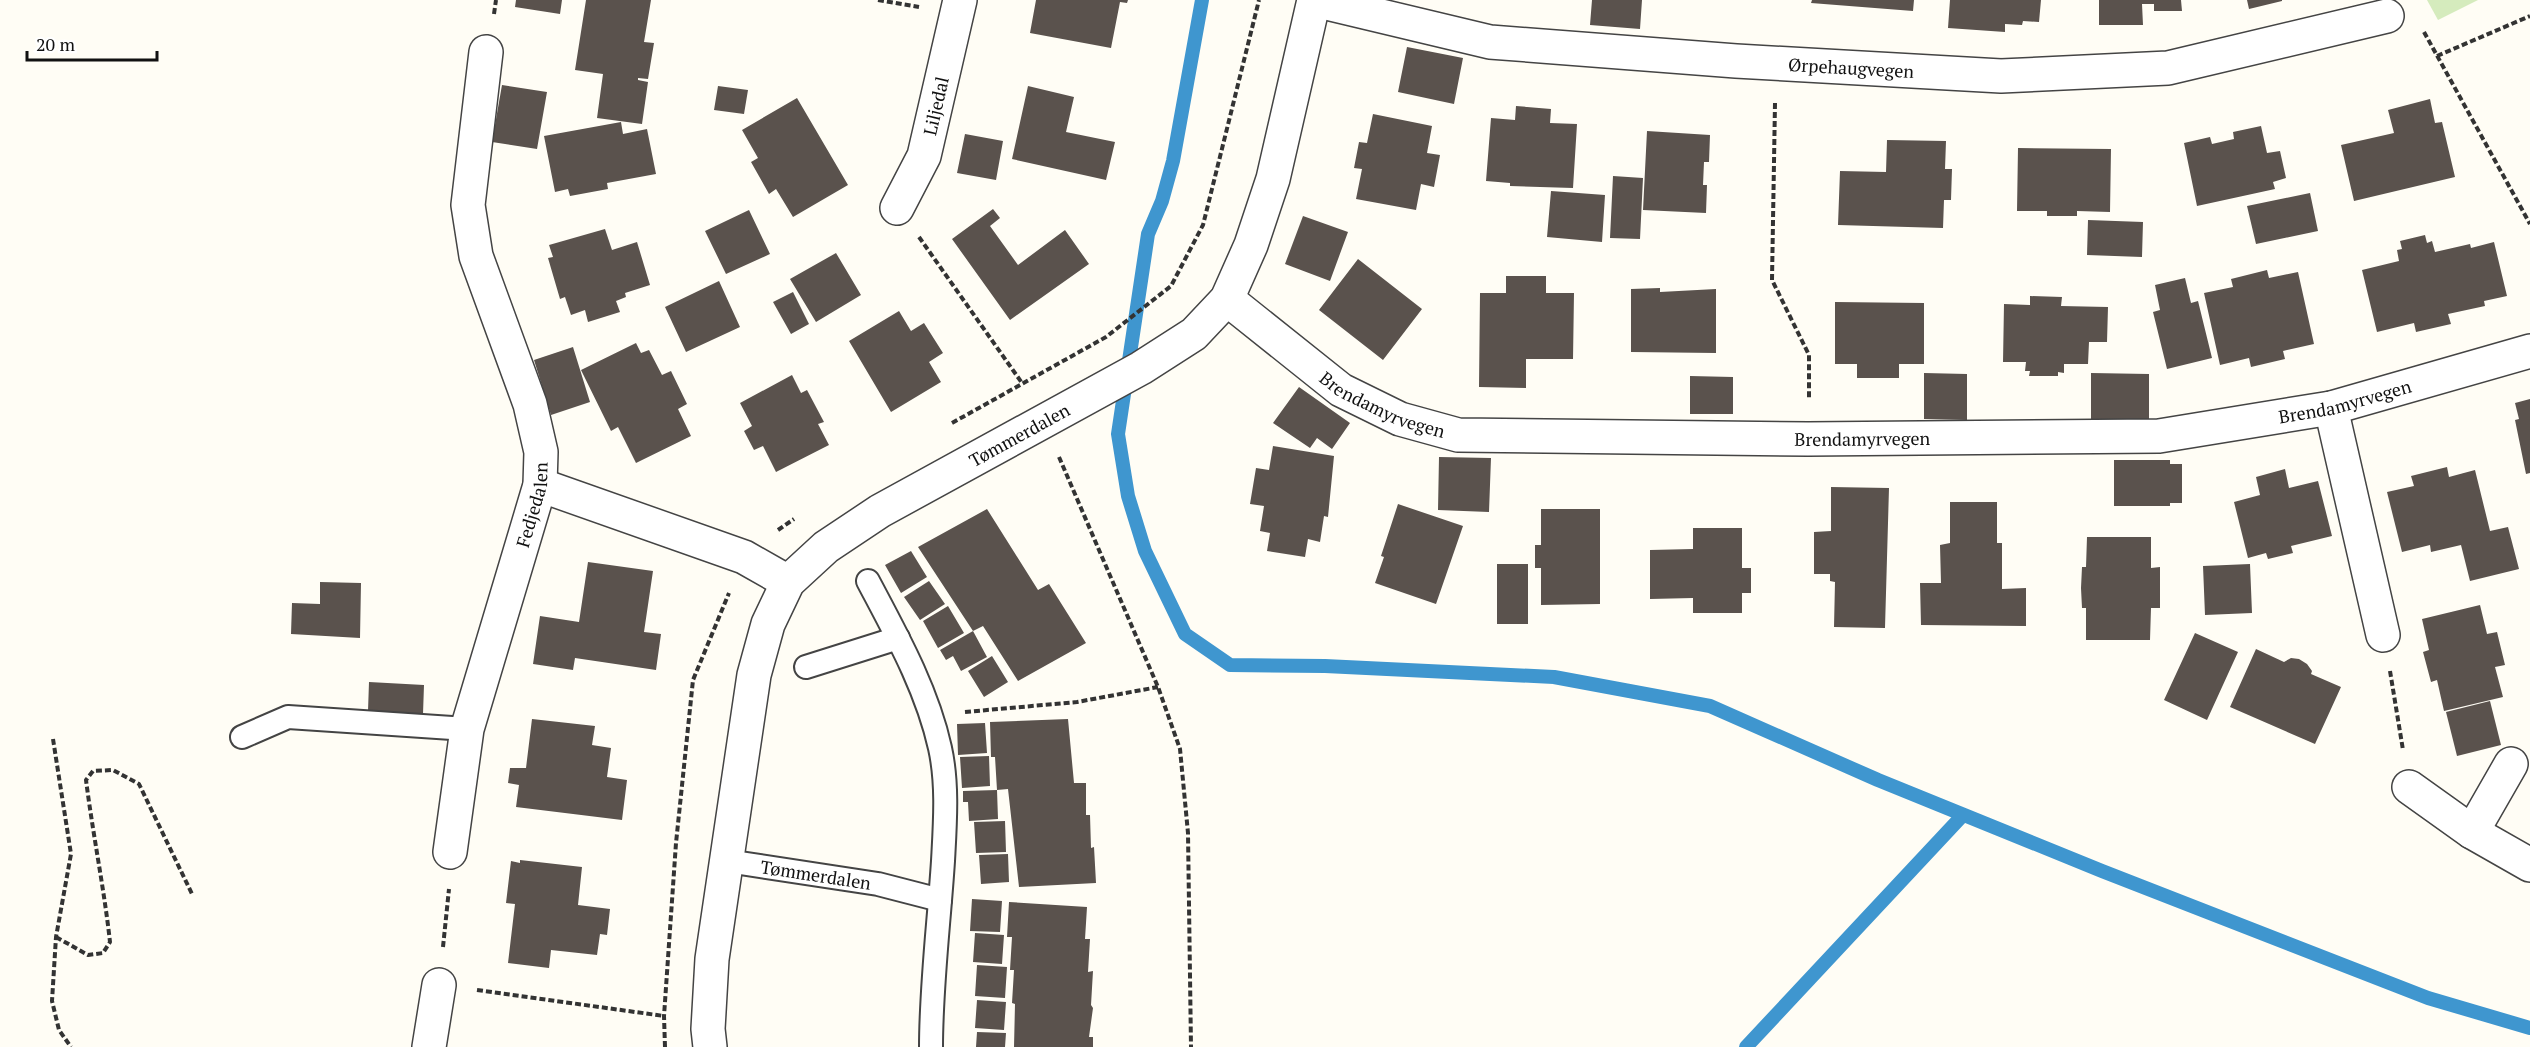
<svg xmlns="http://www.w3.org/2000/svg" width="2530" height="1047" font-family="'PT Serif',serif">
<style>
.green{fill:#d5ebbd}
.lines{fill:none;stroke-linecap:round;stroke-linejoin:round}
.stream{stroke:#3f96cf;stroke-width:14}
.building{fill:#5a524d}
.service-casing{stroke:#444;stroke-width:26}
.minor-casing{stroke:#444;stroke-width:36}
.tertiary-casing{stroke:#444;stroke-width:36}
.path{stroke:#333;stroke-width:4;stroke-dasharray:6 3;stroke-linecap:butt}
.service{stroke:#fff;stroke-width:22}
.minor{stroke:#fff;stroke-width:33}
.tertiary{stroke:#fff;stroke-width:33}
.labels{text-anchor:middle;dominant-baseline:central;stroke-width:6;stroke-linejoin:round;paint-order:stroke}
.street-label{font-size:18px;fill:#111;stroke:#fff}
</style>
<rect width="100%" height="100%" fill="#fffdf5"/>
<path class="green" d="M2427,0H2478L2438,20Z"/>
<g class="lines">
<path class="stream" d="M1202,0L1173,161L1162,201L1148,234L1118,434L1128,496L1145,551L1185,634L1230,665L1325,666L1554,677L1710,706L1878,780L2102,871L2428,998L2530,1028
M1746,1047L1963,815"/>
</g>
<path class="building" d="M516,0H562L560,14L515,7Z
M586,0H651L644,42L654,43L648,79L638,78V80L648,82L642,124L597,118L603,74L575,70Z
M1036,0H1128L1127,3L1120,2L1111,48L1030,33Z
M1592,0H1642L1640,29L1590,25Z
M1812,0H1914L1913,11L1811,3Z
M1950,0H2041L2039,22L2023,21L2022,25L2005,24V32L1948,28Z
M2099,0H2181L2182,11H2154V4H2142L2143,25H2099Z
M2247,0H2282V1L2249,9Z
M1407,47L1463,58L1454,104L1398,92Z
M502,85L547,92L537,149L492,142Z
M718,86L748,90L744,114L714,110Z
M1028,86L1074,97L1066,132L1115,142L1106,180L1012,159Z
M797,98L848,185L793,217L776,189L769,194L751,162L758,158L742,130Z
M2430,99L2435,123L2442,122L2455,177L2354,201L2341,145L2394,133L2388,110Z
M1516,106L1551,109L1550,123L1577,124L1573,188L1510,186V183L1486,181L1491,118L1515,120Z
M1373,114L1432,126L1427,153L1440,155L1434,187L1421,184L1416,210L1356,199L1362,169L1354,168L1359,142L1367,143Z
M621,122L623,134L647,129L656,174L607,183L608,189L570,196L568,189L555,192L544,136Z
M2261,126L2267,153L2280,151L2286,178L2273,182L2275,189L2197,206L2184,143L2210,137L2212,144L2234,139L2233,132Z
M1647,131L1710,135L1709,162H1704L1703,185H1707L1706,213L1643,210Z
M965,134L1003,141L996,180L957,173Z
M1887,140L1946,141L1945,169H1952L1951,200H1944L1943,228L1838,225L1840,171L1886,172Z
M2018,148L2111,149L2110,212L2077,211V216H2047V211H2017Z
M1613,176L1643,178L1640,239L1610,238Z
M1551,191L1605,195L1602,242L1547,237Z
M2310,193L2318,231L2256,244L2247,206Z
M993,209L1000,218L990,226L1018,265L1065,230L1089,264L1010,320L952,239Z
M749,210L770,254L726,274L705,231Z
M1303,216L1348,232L1330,281L1285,264Z
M2088,220L2143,222L2142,257L2087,255Z
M605,229L612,250L637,242L650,285L625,293L626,297L616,301L620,312L588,322L585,310L571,315L565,297L560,299L548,258L553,257L549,245Z
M2425,235L2427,243L2432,241L2435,252L2470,244L2471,248L2494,242L2507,296L2484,301L2485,306L2448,314L2451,324L2416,332L2414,323L2377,332L2362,270L2399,261L2397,250L2402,249L2400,241Z
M836,253L861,295L816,322L790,279Z
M1358,259L1422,309L1383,360L1319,310Z
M2267,270L2269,278L2298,272L2314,344L2283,351L2285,359L2251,367L2249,358L2220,365L2204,293L2233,287L2231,279Z
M1506,276H1546V293H1574L1573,359H1526V388L1479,387L1480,293H1506Z
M2185,278L2191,303L2198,301L2212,358L2167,369L2153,312L2160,310L2155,285Z
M719,281L740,327L686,352L665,307Z
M1660,288V292L1716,289V353L1631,352V289Z
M793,292L809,324L791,334L773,302Z
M2030,296L2062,297L2061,306L2108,307L2107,342H2089L2088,364H2064V373L2058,372V376H2029L2030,371H2025L2026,362H2003L2004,304L2030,305Z
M1835,302L1924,303V364H1899V378H1857V364H1835Z
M899,311L911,331L924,323L943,353L929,362L941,382L891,412L849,341Z
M636,343L641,353L649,350L662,375L671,371L687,404L678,409L691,436L636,463L618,427L611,431L581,370Z
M573,347L590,402L551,415L534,360Z
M1924,373L1967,374V420L1924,419Z
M2091,373L2149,374V421H2091Z
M792,375L801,393L807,390L824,422L818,424L829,445L776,472L763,446L754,450L744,431L752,426L740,403Z
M1690,376L1733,377V414H1690Z
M1299,387L1350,423L1332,449L1317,438L1310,448L1273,423Z
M2530,399V473L2526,474L2515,420L2519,419L2515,403Z
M1273,446L1334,456L1328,517L1324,516L1320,542L1308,539L1305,557L1267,551L1270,533L1260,531L1264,506L1250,504L1256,468L1269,470Z
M1439,457L1491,458L1489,512L1438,510Z
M2114,460H2170V464H2182V503H2170V506H2114Z
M2447,467L2449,477L2475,470L2490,531L2508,527L2519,569L2470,581L2461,545L2431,552L2430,545L2402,552L2387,492L2414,486L2411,476Z
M2285,469L2289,488L2318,481L2332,536L2291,546L2293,553L2268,559L2266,553L2248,558L2234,502L2260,495L2256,477Z
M1831,487L1889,488L1885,628L1834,627L1835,582L1830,581V574H1814V532L1831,531Z
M1950,502H1997V543H2002V589L2026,588V626L1921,625L1920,583H1941L1940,545L1950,543Z
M1398,504L1463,526L1436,604L1375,583L1384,557L1381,556Z
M987,509L1038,590L1049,584L1086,643L1018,681L983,626L973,631L918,547Z
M1541,509H1600V604L1541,605V568H1535V545H1541Z
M1693,528H1742V568H1751V593H1742V613H1693V598L1650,599V550L1693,549Z
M2087,537H2151V568L2160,567V608H2151L2150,640H2086V608H2082L2081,588L2082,567H2086Z
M911,551L927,577L901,593L885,565Z
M588,562L653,571L644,632L661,634L656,670L575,658L573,670L533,664L540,616L579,622Z
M1497,564H1528V624H1497Z
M2250,564L2252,613L2205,615L2203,566Z
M929,581L945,604L920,620L904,597Z
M320,582L361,583L360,638L291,634L292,603L320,604Z
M2480,605L2487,634L2497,632L2505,665L2495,667L2503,697L2444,711L2437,680L2431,682L2423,652L2429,650L2422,619Z
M948,606L964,633L938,648L923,621Z
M973,631L987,657L961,671L953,656L946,660L940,650Z
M2195,633L2238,652L2207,720L2164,700Z
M2256,649L2284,662L2291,658L2299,659L2307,664L2312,671L2311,674L2341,687L2315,744L2230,707Z
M992,656L1008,682L984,697L968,671Z
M369,682L424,685L423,714L368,711Z
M2490,701L2501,745L2457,756L2446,712Z
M532,719L595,726L592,745L611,748L607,777L627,780L622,820L516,807L519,785L508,783L510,768H526Z
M1068,719L1074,783H1086V815H1090L1091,848L1094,847L1096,883L1019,887L1008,789L997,790L995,757H991L990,722Z
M985,723L987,753L958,755L957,724Z
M989,756L990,786L962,788L960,757Z
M997,790L998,819L969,821L968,802H963V791Z
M1005,821L1006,852L976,853L974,822Z
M1008,854L1009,882L981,884L979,855Z
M520,860L582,867L578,905L610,909L607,935L600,934L597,955L551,950L549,968L508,963L515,904L506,903L511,861L520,863Z
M972,899L1002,901L1000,932L970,931Z
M1009,902L1087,907L1085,939H1090L1088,972L1093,971L1091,1005L1093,1008L1089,1037H1093V1047H1014L1015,1004L1012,1003L1014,970H1010L1012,937H1007Z
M975,933L1004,935L1002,964L973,962Z
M977,965L1007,967L1005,998L975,996Z
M977,1000L1006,1002L1004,1030L975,1028Z
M977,1032L1006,1033L1005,1047H976Z"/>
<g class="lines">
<g class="service-casing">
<g id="service">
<path d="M868,581C896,634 927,689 940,748C948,784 945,824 943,861C939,923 931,985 931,1047"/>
<path d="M806,667L898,638"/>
<path d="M242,737L288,717L467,729"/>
<path id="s1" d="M727,861L878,884L940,900"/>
</g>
</g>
<g class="minor-casing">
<g id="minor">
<path id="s2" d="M1314,0L1490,42L1736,61L2001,76L2168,68L2387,16"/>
<path id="s3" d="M897,208L924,156L960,0"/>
<path id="s4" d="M1227,299L1341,390L1400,419L1458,435L1808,439L2159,436L2331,408L2530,351"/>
<path d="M2331,408L2383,635"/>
<path d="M540,485L744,557L788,582"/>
<path d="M2409,787L2472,832L2530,865"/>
<path d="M2472,832L2511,764"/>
<path id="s5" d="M450,852L467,729L540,485L541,452L530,404L476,256L468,205L486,52"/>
<path d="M429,1047L439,985"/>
</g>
</g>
<g class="tertiary-casing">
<g id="tertiary">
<path id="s6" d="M710,1047L708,1029L712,959L754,675L768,624L788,582L826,547L880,511L1141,368L1194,334L1227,299L1251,245L1273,179L1314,0"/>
</g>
</g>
<path class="path" d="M878,0L919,7
M494,14L496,0
M2424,32L2530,224
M2437,56L2530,16
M1775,103L1772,280L1809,355V399
M919,237L1022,383
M952,423L1106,337L1171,286L1203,225L1259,0
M1059,457L1158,687L1180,749L1188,833L1191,1047
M778,530L794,519
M2390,671L2403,750
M965,712L1077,702L1158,687
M53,739L71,854L56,937L52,1001L59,1030L71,1047
M56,937L88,955L103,953L110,942C104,888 93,835 86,780L93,771L113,770L139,784L193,896
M443,947L449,889
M477,990L664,1016
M665,1047L664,1016L676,843L693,680L729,593"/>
<use href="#service" class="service"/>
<use href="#minor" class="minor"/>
<use href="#tertiary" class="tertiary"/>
</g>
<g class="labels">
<g class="street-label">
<text stroke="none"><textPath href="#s2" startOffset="543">Ørpehaugvegen</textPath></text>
<text stroke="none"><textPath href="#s3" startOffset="110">Liljedal</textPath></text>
<text stroke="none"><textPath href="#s4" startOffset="1162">Brendamyrvegen</textPath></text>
<text stroke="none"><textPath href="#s4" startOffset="190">Brendamyrvegen</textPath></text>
<text stroke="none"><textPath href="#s6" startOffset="750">Tømmerdalen</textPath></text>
<text stroke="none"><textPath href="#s4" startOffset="676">Brendamyrvegen</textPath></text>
<text stroke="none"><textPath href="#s5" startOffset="358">Fedjedalen</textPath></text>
<text stroke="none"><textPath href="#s1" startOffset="90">Tømmerdalen</textPath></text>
</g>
</g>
<path d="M27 51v9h130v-9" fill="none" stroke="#111111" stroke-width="3"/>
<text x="36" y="51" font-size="18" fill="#111111" stroke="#ffffff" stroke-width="4.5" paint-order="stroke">20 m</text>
</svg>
